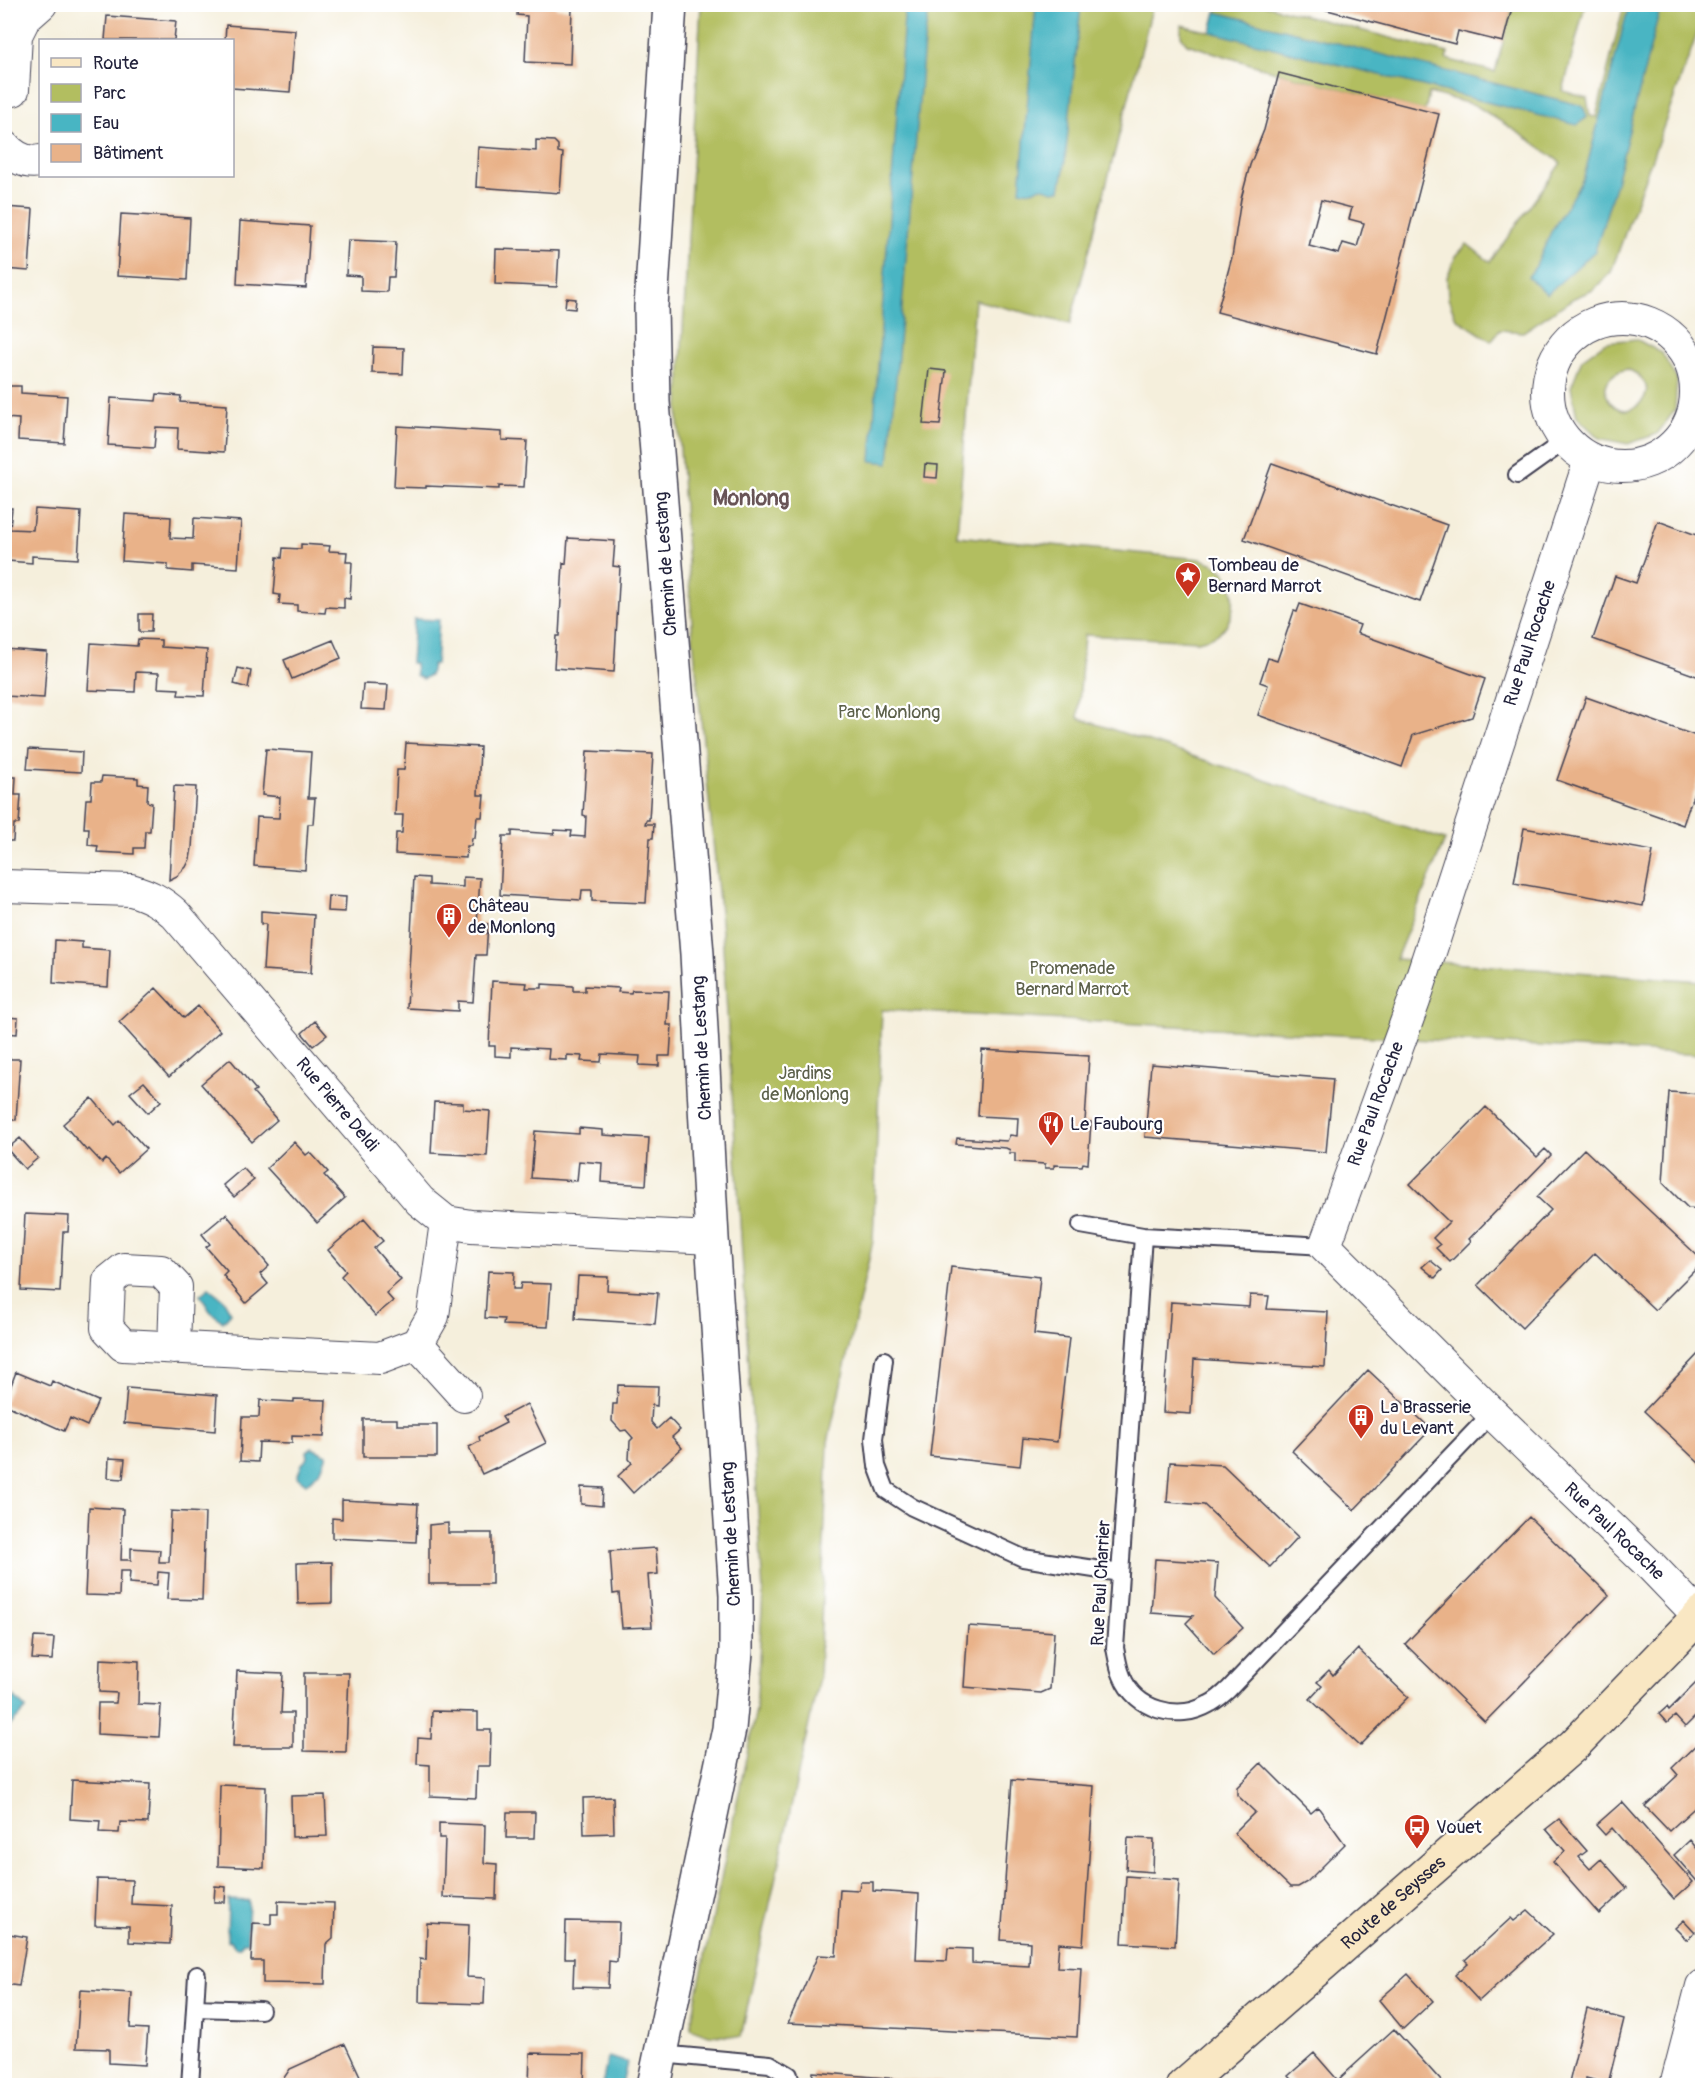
<svg xmlns="http://www.w3.org/2000/svg" width="1707" height="2090" font-family="Pangolin,sans-serif">
<style>
.green{fill:#b2be60;stroke:#6a704e;stroke-width:1.5;fill-rule:evenodd}
.water{fill:#48b5c3;stroke:#356c7f;stroke-width:1.5}
.building{fill:#e9b289;fill-rule:evenodd}
.lines{fill:none;stroke-linecap:round;stroke-linejoin:round}
.service-casing{stroke:#424153;stroke-width:20}
.minor-casing{stroke:#424153;stroke-width:34}
.tertiary-casing{stroke:#424153;stroke-width:36}
.secondary-casing{stroke:#424153;stroke-width:36}
.service{stroke:#fff;stroke-width:16}
.minor{stroke:#fff;stroke-width:32}
.tertiary{stroke:#fff;stroke-width:33}
.secondary{stroke:#f9e7c3;stroke-width:33}
.labels{text-anchor:middle;dominant-baseline:central;stroke-width:4.5;stroke-linejoin:round;paint-order:stroke}
.street-label{font-size:18px;fill:#22223b;stroke:#fff}
.poi-label{font-size:18px;fill:#22223b;stroke:#fff;text-anchor:start}
.park-label{font-size:18px;fill:#5c604a;stroke:#fff}
.quarter-label{font-size:21px;font-weight:bold;fill:#685456;stroke:#fff}
</style>
<rect width="100%" height="100%" fill="#fff"/>
<filter id="ink" filterUnits="userSpaceOnUse"><feTurbulence type="fractalNoise" baseFrequency=".0167" numOctaves="2"/><feDisplacementMap in="SourceGraphic" scale="12" xChannelSelector="R" yChannelSelector="G"/><feConvolveMatrix kernelMatrix="1 2 1 2 8 2 1 2 1" color-interpolation-filters="sRGB"/></filter>
<filter id="wash" filterUnits="userSpaceOnUse"><feTurbulence type="fractalNoise" baseFrequency=".008" numOctaves="4" result="noise"/><feDisplacementMap in="SourceGraphic" scale="24" xChannelSelector="R" yChannelSelector="G"/><feGaussianBlur stdDeviation="1.35" result="paint"/><feColorMatrix in="noise" values="0 0 0 0 0 0 0 0 0 0 0 0 0 0 0 0 0 1.4 0 .05"/><feComposite in="paint" operator="in"/></filter>
<g filter="url(#wash)">
<rect width="100%" height="100%" fill="#f5efdc"/>
<path class="green" d="M701,5H1153L1070,324L975,300L957,536L1201,559C1205,561 1210,562 1214,564C1238,577 1240,616 1219,633C1213,638 1205,639 1198,641L1084,635L1078,718L1445,840L1396,959L1702,981V1055L882,1010L873,1241L828,1442L819,1678L741,2037L709,2035L690,2028L756,1710L763,1592L722,932L693,639L678,419Z
M1218,5H1265L1448,53L1446,59L1495,72L1513,5H1585L1563,91L1587,98L1590,116L1596,117L1624,5H1702V20L1611,272L1593,290L1574,298L1523,332L1500,330L1491,341L1456,318L1448,298L1447,277L1456,256L1467,244L1490,262L1561,163L1533,142L1475,105L1429,93L1425,111L1279,73L1187,44L1181,36V25L1211,32Z
M1636,339L1662,353L1677,380L1675,410L1657,434L1628,444L1599,438L1577,417L1571,387L1582,359L1606,342ZM1627,369C1640,374 1654,387 1642,401C1619,430 1582,380 1627,369Z"/>
<path class="water" d="M905,5H929V9L924,42L889,463L871,461Z
M1036,5H1081L1064,170L1060,190L1053,191L1041,187C1033,191 1029,193 1020,190Z
M1629,5H1661L1615,186L1595,251L1547,294L1528,277L1536,266L1551,232L1584,177Z
M1216,12L1583,106L1587,117L1577,125L1211,32Z
M414,619L439,620L436,664H432L430,675L423,679L416,675L415,663H411Z
M209,1288L223,1299L231,1313L223,1322L210,1311L200,1295Z
M312,1448L327,1455L321,1470L306,1484L297,1477L302,1464L308,1458L307,1451Z
M14,1697L26,1709L5,1731V1706Z
M228,1900L249,1901L247,1942H243L240,1947H235L231,1941H227Z
M608,2057L627,2062L622,2085H602Z"/>
<g id="blocks">
<path class="building" d="M518,4H555V8L572,9L570,64L525,62L527,16L517,15Z
M1305,4H1513L1503,42L1458,31L1455,44Z
M107,16L176,21L174,40H105Z
M226,25L295,30L290,92L232,88V40H225Z
M1279,73L1439,114L1377,354L1217,312L1232,257L1241,199L1250,165L1264,130ZM1321,200L1352,208L1349,219L1364,223L1357,247L1343,243L1339,254L1309,246Z
M536,140L554,141L558,145V152L563,153L560,193L476,187L478,147L536,151Z
M4,207L33,209L29,271L4,269Z
M121,214L190,218L187,280L117,276Z
M240,221L310,226L306,288L237,284Z
M348,240L396,242L394,277H388L387,292L361,291V276L346,275Z
M496,249L559,251L557,287L495,284Z
M566,298L576,299L575,309L565,308Z
M373,347L404,348L403,374L372,373Z
M929,369L946,371L940,425L923,424Z
M4,386H21V393L67,396L64,443L18,440L19,419L4,418Z
M157,394L181,396L180,402L227,405L224,452L177,449L178,428L156,427L154,448L108,445L111,398L156,401Z
M397,426L502,432V440L527,441L524,487L499,486V489L426,486V488L394,487Z
M1272,463L1447,525L1420,602L1244,539Z
M925,464L938,465L937,478L924,477Z
M4,508H12L10,529L33,530L35,509L81,512L78,559L32,556V563L8,561L9,555H4Z
M125,514L171,517L170,538L193,539L194,518L241,521L238,568L192,565V572L168,570V564L122,561Z
M1658,521L1702,537V678L1593,639L1615,576L1636,583Z
M568,538L615,541L613,566L620,567L614,672L554,668L556,636H559L563,563L566,564Z
M301,544L330,546L329,551L347,552L346,562H352L350,599L344,598V608L326,607L325,613L297,611V605L279,604L280,595L274,594L277,557L282,558L283,548L301,549Z
M1300,604L1360,625L1357,633L1485,679L1472,717L1413,735L1402,767L1258,715L1268,685L1260,682L1268,658L1277,661L1294,611L1297,612Z
M139,614H152L151,632H139Z
M138,639L161,640V647L207,650L204,696L178,695L179,689L158,688L159,673L136,672L135,692L88,690L91,643L137,646Z
M333,640L341,658L292,679L284,660Z
M4,649L47,652L44,698L4,696Z
M238,668L251,671L248,688L234,684Z
M363,684L388,685L386,710L361,709Z
M1586,697L1702,738V769L1683,825L1557,780Z
M406,743L480,747L478,795H484L482,817H477L475,838H472L471,846H467L466,858L395,854L396,833H402L403,815H395L397,770H404Z
M29,749L82,752L81,772L27,769Z
M266,749L311,752L308,798H315L313,824H308L305,870L254,866L257,817L279,818L280,797L262,795Z
M587,751L653,754L649,820H646L645,824H654L653,838H650L646,903L592,901V890H582L581,900L500,895L503,836H512V831L554,834V830L572,831L571,836L585,837L586,816L583,815Z
M4,771H7V777H16L15,795H21L19,824H14L13,841H4Z
M102,776L138,778V784L148,785L147,802L152,803L150,831H145L144,848H134V854L97,852L98,846L88,845L89,828H84L86,799H91L92,782H101Z
M174,786L196,787L192,848L190,859L186,867L177,876L169,880Z
M1524,828L1653,851L1643,906L1514,883Z
M414,877L429,878V885L463,887V877L480,878L477,924H488L486,955H476L473,1002L458,1001V1011L407,1008Z
M328,896L346,897L345,912L327,911Z
M261,911L314,915L311,973L263,970L266,924H261Z
M55,940L82,942V948L110,950L108,987L53,983Z
M492,981L527,983L526,988H542V984L573,986V991H585V986L619,988L618,992L631,993L632,990L669,991L667,1025H672L670,1056H659V1066L639,1065L640,1056L602,1054L601,1062L581,1061L582,1056L567,1055V1060L548,1059L549,1049L511,1047V1057L495,1056V1046H489Z
M156,988L184,1018L198,1006L220,1031L169,1077L119,1022Z
M7,1017L18,1018L17,1034L6,1033Z
M315,1021L327,1035L313,1046L302,1033Z
M982,1050L1089,1056L1085,1122H1091L1088,1164L1083,1163L1082,1166L1054,1165V1168H1045V1164L1015,1162V1153H1009L1010,1150L1006,1148L956,1144L957,1138L1007,1141L1010,1135L1017,1136L1018,1118L978,1116Z
M4,1059H20L16,1120L4,1119Z
M230,1059L256,1090L253,1092L277,1120L252,1142L201,1084Z
M1151,1064L1333,1079L1326,1152L1145,1137Z
M144,1082L161,1101L148,1113L130,1093Z
M1669,1092L1702,1094V1209L1688,1208L1663,1183Z
M92,1098L115,1125L120,1120L146,1149L119,1173L106,1159L102,1163L89,1149L87,1151L63,1124Z
M434,1102L463,1103V1109L490,1111L487,1156L431,1153Z
M1486,1107L1537,1157L1545,1149L1551,1155L1469,1239L1471,1241L1450,1262L1436,1248L1440,1245L1433,1238L1449,1222L1410,1184Z
M579,1128L603,1130V1135L649,1138L646,1185L601,1182L602,1163L579,1161L577,1181L531,1178L535,1131L579,1134Z
M20,1138L38,1158L25,1169L7,1149Z
M294,1142L306,1155L310,1152L328,1172L324,1175L345,1198L317,1223L267,1168Z
M1584,1149L1702,1260V1263L1655,1310L1595,1253L1522,1328L1478,1285L1551,1210L1537,1197Z
M243,1168L254,1180L234,1197L223,1185Z
M25,1214L69,1216L68,1232H63L60,1292L21,1290Z
M226,1214L269,1266L260,1274L268,1284L246,1303L223,1275L227,1271L206,1247L210,1244L202,1234Z
M364,1219L383,1241L374,1248L401,1280L386,1293L393,1301L375,1316L341,1276L346,1271L328,1250Z
M1430,1260L1442,1270L1435,1278L1422,1267Z
M951,1267L1040,1277L1034,1334L1069,1338L1057,1442L1023,1438L1020,1466L930,1456Z
M488,1271L514,1272L513,1289H520L521,1283L551,1284L548,1327L503,1325L504,1319L485,1318Z
M578,1276L608,1277L607,1290L658,1293L655,1324L575,1319Z
M1250,1295L1269,1296L1267,1309L1328,1312L1325,1367L1194,1359L1191,1414L1163,1412L1171,1302L1249,1307Z
M1702,1350V1464L1701,1465L1644,1411Z
M1368,1370L1431,1429L1354,1510L1292,1451Z
M16,1372L50,1386L52,1381L98,1401L87,1426L70,1418L64,1431L4,1404Z
M618,1385L658,1386L657,1406L652,1405L651,1422L657,1429L669,1418L680,1430L672,1437L682,1448L633,1493L618,1476L632,1463L629,1459L630,1441L633,1438L626,1430L621,1431L612,1421L613,1404H617Z
M127,1388L217,1395L215,1431L124,1423Z
M294,1399L326,1400L324,1437L292,1436V1443L259,1442L258,1462L240,1461L242,1417H259L260,1400L294,1402Z
M527,1404L546,1443L495,1469V1468L482,1474L469,1447L480,1441L479,1437L506,1423L502,1417Z
M363,1419H397V1425H437V1457H363Z
M109,1458L125,1459L123,1479L108,1478Z
M1170,1462L1223,1465L1298,1537L1270,1567L1204,1505L1167,1502Z
M581,1487L603,1488L602,1506L581,1504Z
M342,1500L418,1504L416,1542L332,1538V1518L342,1519Z
M89,1507L123,1509L121,1560H131V1548L160,1550L159,1562H169L171,1511L205,1513L202,1600L167,1599L169,1573L158,1572L157,1585L129,1583L130,1571H120L119,1596L85,1595Z
M1529,1517L1609,1595L1485,1722L1405,1644Z
M448,1523V1533H492V1584H429V1525Z
M656,1548L658,1574L648,1575L652,1627L622,1628L619,1593L613,1594L610,1551Z
M1155,1559L1218,1563L1215,1598L1243,1628L1214,1654L1186,1623L1193,1616L1151,1613Z
M332,1562V1603L298,1604L297,1563Z
M968,1626L1054,1632L1050,1689L1041,1693L964,1687Z
M34,1637L54,1638L52,1660L32,1659Z
M1358,1649L1408,1697L1360,1746L1310,1699L1322,1686L1317,1682L1329,1670L1333,1675Z
M100,1659L139,1661L138,1704L161,1705L159,1737L97,1734L98,1703H116L117,1693L99,1692Z
M237,1671L283,1673L281,1713H293V1747H233Z
M304,1673H349L346,1752L304,1751Z
M1702,1677V1710L1685,1727L1675,1716L1667,1723L1659,1714L1667,1707L1669,1710Z
M432,1711L478,1712V1730H491L490,1766H477L476,1798L430,1796V1765L417,1764L418,1738L431,1739Z
M1699,1742L1702,1747V1771L1700,1773L1702,1775V1801L1669,1831L1645,1806L1678,1775L1672,1768Z
M1261,1763L1311,1813L1318,1807L1345,1844L1307,1882L1298,1887H1290L1234,1833L1255,1812L1237,1795V1787Z
M72,1780L150,1784L148,1823L120,1822L119,1833L99,1832L100,1821L70,1819Z
M1012,1780L1094,1786L1083,1945L1059,1943L1057,1967L1081,1968L1077,2037L788,2023L818,1955L836,1956L840,1889L859,1890L860,1882H873V1891L919,1894L916,1960L947,1961L948,1948L972,1949V1963L1029,1966L1030,1942L1001,1940Z
M220,1785L266,1787L264,1868L218,1866Z
M325,1795L327,1836L292,1837L291,1796Z
M613,1797L614,1833L584,1834L583,1798Z
M1622,1802L1693,1882L1674,1899L1612,1828L1605,1835L1596,1825Z
M507,1812H535L534,1838H506Z
M1559,1819L1587,1851L1579,1857L1590,1869L1601,1859L1627,1888L1599,1914L1553,1862L1565,1851L1546,1829Z
M439,1823L485,1825L484,1863L497,1864L496,1899L443,1897L445,1838H439Z
M1128,1838L1154,1839L1153,1872L1126,1870Z
M1690,1840L1702,1855V1887L1674,1855Z
M1126,1876L1179,1880L1175,1946L1122,1943Z
M97,1879L132,1880L131,1904L172,1906L170,1944L129,1942V1926L95,1925Z
M215,1886L226,1887L225,1902H214Z
M278,1901L334,1903L333,1938L326,1944L325,1984L263,1983V1961H251L253,1923L271,1924V1914H278Z
M1528,1910L1553,1934L1479,2001L1455,1975L1468,1963L1465,1960L1511,1918L1514,1921Z
M1684,1920L1695,1932L1687,1940L1675,1928Z
M566,1921L619,1922L617,1962L609,1961L608,1988L573,1987L574,1958H565Z
M427,1923L469,1925L467,1977L485,1978L484,2004L419,2002L420,1959L426,1960Z
M4,1933L27,1937L19,1986L4,1984Z
M1408,1974L1433,2001L1403,2029L1379,2000Z
M80,1990L132,1993L130,2028L148,2029L145,2065L109,2063V2049L76,2048Z
M1587,2009L1624,2019L1608,2084L1586,2078L1584,2085L1569,2083Z
M1394,2029L1442,2082L1438,2085H1347L1340,2078Z
M345,2044L360,2076L343,2084V2085H279L290,2069Z
M530,2053L585,2054L584,2085H529Z
M1314,2053L1342,2085H1296L1288,2076Z
M813,2072L948,2083V2085H812Z"/>
</g>
</g>
<g filter="url(#ink)">
<use href="#blocks" fill-opacity="0" stroke="#424153" stroke-width="1.5"/>
<g class="lines">
<g class="service-casing">
<path id="service" d="M1517,475L1566,440
M1081,1225L1143,1236L1325,1246
M1143,1236L1115,1648C1117,1657 1118,1667 1122,1676C1135,1710 1178,1722 1209,1704C1216,1701 1222,1695 1228,1690L1492,1413
M884,1360L874,1439L877,1466L886,1490L912,1507L1023,1558L1120,1573
M195,2008L197,1975
M660,2054L770,2064L789,2075L792,2086
M190,2086L195,2008L261,2010"/>
</g>
<g class="minor-casing">
<g id="minor">
<path d="M13,90L16,35L24,19L41,4"/>
<path d="M4,146C14,157 26,164 40,161"/>
<circle cx="1622" cy="392" r="74"/>
<path id="s1" d="M1590,460L1414,1001L1325,1246L1492,1413L1652,1567L1702,1619"/>
<path id="s2" d="M4,886L131,890C148,895 161,901 175,914L420,1201L446,1222L471,1226L712,1238"/>
<path d="M417,1344L464,1396"/>
<path d="M174,1348L176,1287L161,1271L124,1269L109,1281L107,1328L123,1345L380,1358L417,1344L433,1316L446,1222"/>
<path d="M1676,2086L1702,1986"/>
</g>
</g>
<g class="tertiary-casing">
<path id="tertiary" d="M654,2086L729,1729L736,1652V1595L712,1238L697,954L653,402L651,307L670,4"/>
</g>
<g class="secondary-casing">
<g id="secondary">
<path id="s3" d="M1183,2086L1574,1745L1702,1613"/>
</g>
</g>
<use href="#service" class="service"/>
<use href="#minor" class="minor"/>
<use href="#tertiary" class="tertiary"/>
<use href="#secondary" class="secondary"/>
</g>
</g>
<defs>
<g id="sight-pin" transform="scale(1.35)"><path d="M0 17L-7.5 6A9.5 9.5 0 1 1 7.5 6Z" fill="#c8321e" stroke="#fff"/><path d="M0-6L1.8-2.2L6-1.7L2.9 1.2L3.7 5.4L0 3.3L-3.7 5.4L-2.9 1.2L-6-1.7L-1.8-2.2Z" fill="#fff"/></g>
<g id="building-pin" transform="scale(1.35)"><path d="M0 17L-7.5 6A9.5 9.5 0 1 1 7.5 6Z" fill="#c8321e" stroke="#fff"/><path d="M-4-6H4V6H1V3H-1V6H-4ZM-2.5-4.3h1.7v1.8h-1.7ZM.8-4.3h1.7v1.8H.8ZM-2.5-1h1.7V.8h-1.7ZM.8-1h1.7V.8H.8Z" fill="#fff"/></g>
<g id="restaurant-pin" transform="scale(1.35)"><path d="M0 17L-7.5 6A9.5 9.5 0 1 1 7.5 6Z" fill="#c8321e" stroke="#fff"/><path d="M-5-6h1v4h1v-4h1v4h1v-4h1v5L-1.5 .5V6h-2V.5L-5-1ZM5-6V6H3V1.5H1.5Q1.5-4 5-6Z" fill="#fff"/></g>
<g id="bus-pin" transform="scale(1.35)"><path d="M0 17L-7.5 6A9.5 9.5 0 1 1 7.5 6Z" fill="#c8321e" stroke="#fff"/><path d="M-5-6H5V4H4V6H2V4H-2V6H-4V4H-5ZM-3.5-4V0h7V-4ZM-3.5 1.2v1.5H-2V1.2ZM2 1.2v1.5H3.5V1.2Z" fill="#fff"/></g>
</defs>
<g fill-rule="evenodd">
<use href="#sight-pin" x="1188" y="575"/>
<use href="#building-pin" x="449" y="916"/>
<use href="#restaurant-pin" x="1051" y="1124"/>
<use href="#building-pin" x="1361" y="1417"/>
<use href="#bus-pin" x="1417" y="1827"/>
</g>
<g class="labels">
<g class="street-label">
<text transform="translate(666 564) rotate(-94)">Chemin de Lestang</text>
<text transform="translate(1530 643) rotate(-72)">Rue Paul Rocache</text>
<text transform="translate(702 1048) rotate(-93)">Chemin de Lestang</text>
<text stroke="none"><textPath href="#s2" startOffset="428">Rue Pierre Deldi</textPath></text>
<text transform="translate(1376 1104) rotate(-70)">Rue Paul Rocache</text>
<text stroke="none"><textPath href="#s1" startOffset="1236">Rue Paul Rocache</textPath></text>
<text transform="translate(731 1534) rotate(-93)">Chemin de Lestang</text>
<text transform="translate(1101 1583) rotate(-87)">Rue Paul Charrier</text>
<text stroke="none"><textPath href="#s3" startOffset="279">Route de Seysses</textPath></text>
</g>
<g class="poi-label">
<text x="1208" y="565">Tombeau de<tspan x="1208" dy="21">Bernard Marrot</tspan></text>
<text x="468" y="906">Château<tspan x="468" dy="21">de Monlong</tspan></text>
<text x="1070" y="1124">Le Faubourg</text>
<text x="1380" y="1407">La Brasserie<tspan x="1380" dy="21">du Levant</tspan></text>
<text x="1436" y="1827">Vouet</text>
</g>
<g class="park-label">
<text x="889" y="712">Parc Monlong</text>
<text x="1072" y="968">Promenade<tspan x="1072" dy="21">Bernard Marrot</tspan></text>
<text x="805" y="1073">Jardins<tspan x="805" dy="21">de Monlong</tspan></text>
</g>
<g class="quarter-label">
<text x="751" y="498">Monlong</text>
</g>
</g>
<rect width="1707" height="2090" fill="none" stroke="#fff" stroke-width="24"/>
<rect x="39" y="39" width="195" height="138" fill="#ffffff" stroke="#a7a7b1" stroke-width="1.5"/>
<rect x="51" y="58" width="30" height="9" fill="#f9e7c3" stroke="#a7a7b1" stroke-width="1.5"/>
<text x="93" y="69" font-size="18" fill="#22223b">Route</text>
<rect x="51" y="84" width="30" height="18" fill="#b2be60" stroke="#a7a7b1" stroke-width="1.5"/>
<text x="93" y="99" font-size="18" fill="#22223b">Parc</text>
<rect x="51" y="114" width="30" height="18" fill="#48b5c3" stroke="#a7a7b1" stroke-width="1.5"/>
<text x="93" y="129" font-size="18" fill="#22223b">Eau</text>
<rect x="51" y="144" width="30" height="18" fill="#e9b289" stroke="#a7a7b1" stroke-width="1.5"/>
<text x="93" y="159" font-size="18" fill="#22223b">Bâtiment</text>
</svg>
